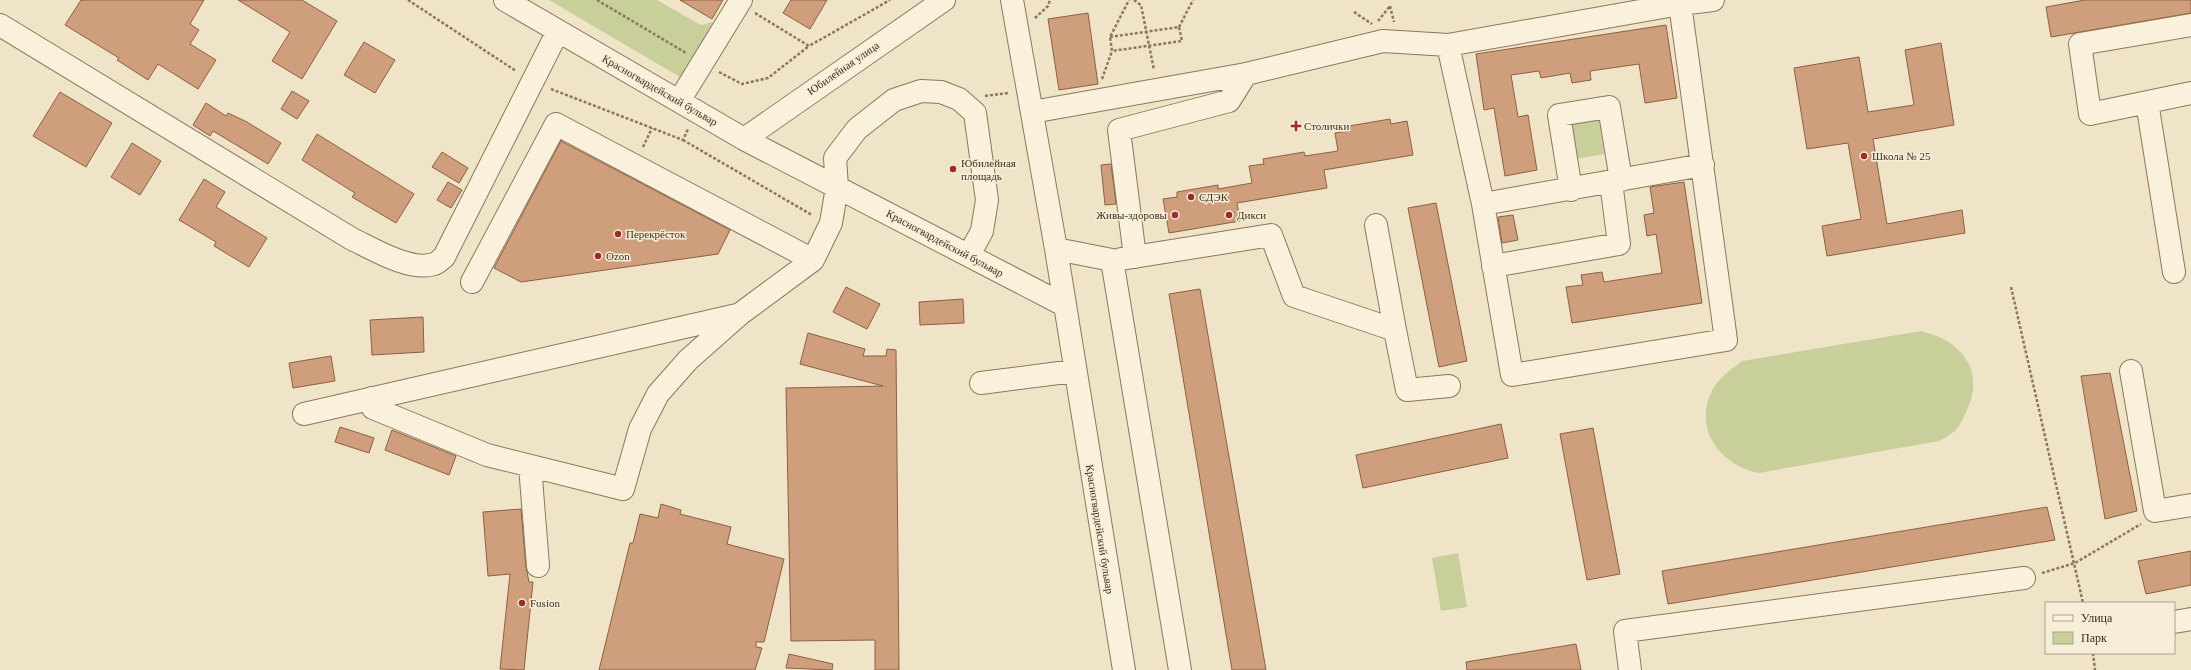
<svg xmlns="http://www.w3.org/2000/svg" width="2191" height="670" font-family="'Times New Roman',serif">
<style>
.green{fill:#c9cf9b}
.building{fill:#cf9f7d;stroke:#8d5f41}
.lines{fill:none;stroke-linecap:round;stroke-linejoin:round}
.minor-casing{stroke:#8d765c;stroke-width:24}
.path{stroke:#8d765c;stroke-width:2.5;stroke-dasharray:3 2;stroke-linecap:butt}
.minor{stroke:#faf1dc;stroke-width:22}
.poi-dot{fill:#9e2a2b;stroke:#f7eed8;stroke-width:1.5}
.labels{text-anchor:middle;dominant-baseline:central;stroke-width:3;stroke-linejoin:round;paint-order:stroke}
.street-label{font-size:11px;fill:#3d2e20;stroke:#f7eed8}
.poi-label{font-size:11px;fill:#3d2e20;stroke:#f7eed8;text-anchor:start}
</style>
<rect width="100%" height="100%" fill="#f0e4c8"/>
<path class="green" d="M549,0H657L701,25L712,22L719,29L685,80Z
M1599,119L1604,154L1576,159L1570,123Z
M1921,331C1960,340 1986,369 1967,410C1964,417 1960,426 1955,431C1950,435 1944,438 1939,441L1759,473C1719,465 1692,427 1713,389C1719,377 1732,369 1742,361Z
M1458,553L1467,607L1441,611L1432,558Z"/>
<path class="building" d="M81,0H204L190,24L199,30L190,44L216,60L198,89L158,64L148,80L117,60L119,58L65,25Z
M238,0H302L337,21L302,79L272,61L290,32Z
M680,0H723L712,19Z
M791,0H827L810,29L783,13Z
M2085,0H2191V13L2051,37L2046,7Z
M1088,13L1098,84L1059,90L1048,19Z
M1666,25L1677,98L1645,103L1639,64L1590,71L1591,80L1572,83L1570,73L1541,78L1539,71L1511,75L1518,117L1528,115L1537,170L1505,176L1494,108L1484,110L1476,54Z
M364,42L395,60L375,93L344,75Z
M1941,43L1954,125L1873,139L1887,224L1962,210L1965,233L1827,256L1822,226L1861,219L1848,143L1807,149L1794,68L1859,57L1868,112L1914,105L1905,50Z
M292,91L309,101L297,119L281,109Z
M60,92L112,123L86,167L33,136Z
M206,103L226,116L228,113L247,122L281,143L268,164L213,131L210,136L193,125Z
M1390,119L1391,124L1407,121L1413,155L1324,170L1327,188L1237,203L1240,221L1169,233L1163,199L1177,197V192L1218,185V189L1252,183L1249,166L1264,164L1263,159L1304,152L1305,156L1338,151L1335,133L1350,131L1349,126Z
M317,134L414,194L396,223L352,197L355,193L302,160Z
M561,141L730,230L718,254L521,282L494,268Z
M132,143L161,161L140,195L111,177Z
M442,152L468,168L459,183L432,167Z
M1111,164L1116,204L1105,205L1101,165Z
M204,179L225,192L216,207L267,238L249,267L214,246L216,242L179,220Z
M448,182L462,190L451,208L437,200Z
M1684,182L1702,303L1572,323L1566,287L1583,285L1581,275L1602,272L1604,282L1662,273L1656,234L1647,236L1644,215L1654,213L1650,187Z
M1436,203L1467,361L1439,367L1408,208Z
M1513,215L1518,240L1502,243L1498,217Z
M846,287L880,304L867,329L833,312Z
M1200,289L1266,670H1232L1169,294Z
M963,299L964,323L920,325L919,302Z
M423,317L424,352L372,355L370,320Z
M808,333L865,349L863,356H886L887,349L896,350L899,670H875V640L791,641L786,388L883,386L800,364Z
M331,356L335,381L293,388L289,363Z
M2110,373L2137,511L2105,519L2081,376Z
M1501,424L1508,458L1363,488L1356,455Z
M340,427L374,438L369,453L335,442Z
M1593,428L1620,574L1587,580L1560,434Z
M392,430L456,456L449,475L385,450Z
M661,504L681,510L680,514L731,527L727,544L784,559L764,642H756V647L762,648L755,670H599L630,543H633L640,514L658,518Z
M2047,507L2055,540L1668,604L1662,571Z
M521,509L526,567L529,582H533L524,670L500,669L510,574L488,576L483,512Z
M2191,551V585L2146,594L2138,561Z
M1576,644L1581,670H1467L1466,662Z
M789,654L833,664L832,670L786,668Z"/>
<g class="lines">
<g class="minor-casing">
<path id="minor" d="M505,0L744,139L1064,305
M1012,0L1056,249L1124,670
M1680,4L1726,340L1512,375L1483,204L1448,45L1680,4L1713,0
M0,25L352,239C373,249 411,272 434,264C438,263 441,259 444,257L558,31
M2191,25L2080,44L2090,114L2191,93
M679,101L741,0
M2147,102L2174,272
M1032,112L1246,74
M744,139L944,0
M1571,190L1559,115L1609,107L1621,180
M1483,204L1703,165
M1056,249L1112,260L1180,670
M1135,257L1119,130L1229,101L1246,74L1383,41L1448,45
M1121,259L1271,235L1294,296L1395,330L1376,225
M1493,266L1619,244L1611,182
M472,282L556,124L813,260
M1395,330L1407,390L1449,386
M2131,371L2155,511L2191,505
M981,383L1074,371
M372,398L373,408L487,455L623,489L640,429L658,394L688,360L740,314L813,260L831,223L837,187L835,158L857,129L894,100L921,91L941,92L959,99L975,113L987,200L982,231L969,255
M304,414L737,315
M530,466L538,566
M2174,622L2191,619
M1630,670L1625,631L2024,578"/>
</g>
<path class="path" d="M408,0L516,71
M597,0L686,53
M1134,0L1141,5L1154,70
M1390,6L1394,22
M1354,12L1372,24
M755,13L809,46L890,0
M1035,18L1048,6L1050,0
M1378,21L1390,6
M1179,27L1193,0
M1110,37L1179,27L1182,41L1112,51L1110,37L1129,0
M719,72L742,84L768,78L809,46
M1102,79L1112,51
M551,89L683,140L688,129
M985,96L1008,93
M683,140L812,215
M643,147L652,128
M2011,287L2083,603
M2042,573L2075,563L2141,524
M2093,653L2095,670"/>
<use href="#minor" class="minor"/>
</g>
<g class="poi-dot">
<path d="M1294 120h4v4h4v4h-4v4h-4v-4h-4v-4h4z"/>
<circle cx="1864" cy="156" r="4"/>
<circle cx="953" cy="169" r="4"/>
<circle cx="1191" cy="197" r="4"/>
<circle cx="1175" cy="215" r="4"/>
<circle cx="1229" cy="215" r="4"/>
<circle cx="618" cy="234" r="4"/>
<circle cx="598" cy="256" r="4"/>
<circle cx="522" cy="603" r="4"/>
</g>
<g class="labels">
<g class="street-label">
<text transform="translate(843 68) rotate(-35)">Юбилейная улица</text>
<text transform="translate(660 90) rotate(30)">Красногвардейский бульвар</text>
<text transform="translate(945 243) rotate(28)">Красногвардейский бульвар</text>
<text transform="translate(1100 529) rotate(81)">Красногвардейский бульвар</text>
</g>
<g class="poi-label">
<text x="1304" y="126">Столички</text>
<text x="1872" y="156">Школа № 25</text>
<text x="961" y="163">Юбилейная<tspan x="961" dy="13">площадь</tspan></text>
<text x="1199" y="197">СДЭК</text>
<text x="1167" y="215" text-anchor="end">Живы-здоровы</text>
<text x="1237" y="215">Дикси</text>
<text x="626" y="234">Перекрёсток</text>
<text x="606" y="256">Ozon</text>
<text x="530" y="603">Fusion</text>
</g>
</g>
<rect x="2045" y="602" width="130" height="52" fill="#f7eed8" stroke="#ada18e"/>
<rect x="2053" y="615" width="20" height="6" fill="#faf1dc" stroke="#ada18e"/>
<text x="2081" y="622" font-size="12" fill="#3d2e20">Улица</text>
<rect x="2053" y="632" width="20" height="12" fill="#c9cf9b" stroke="#ada18e"/>
<text x="2081" y="642" font-size="12" fill="#3d2e20">Парк</text>
</svg>
